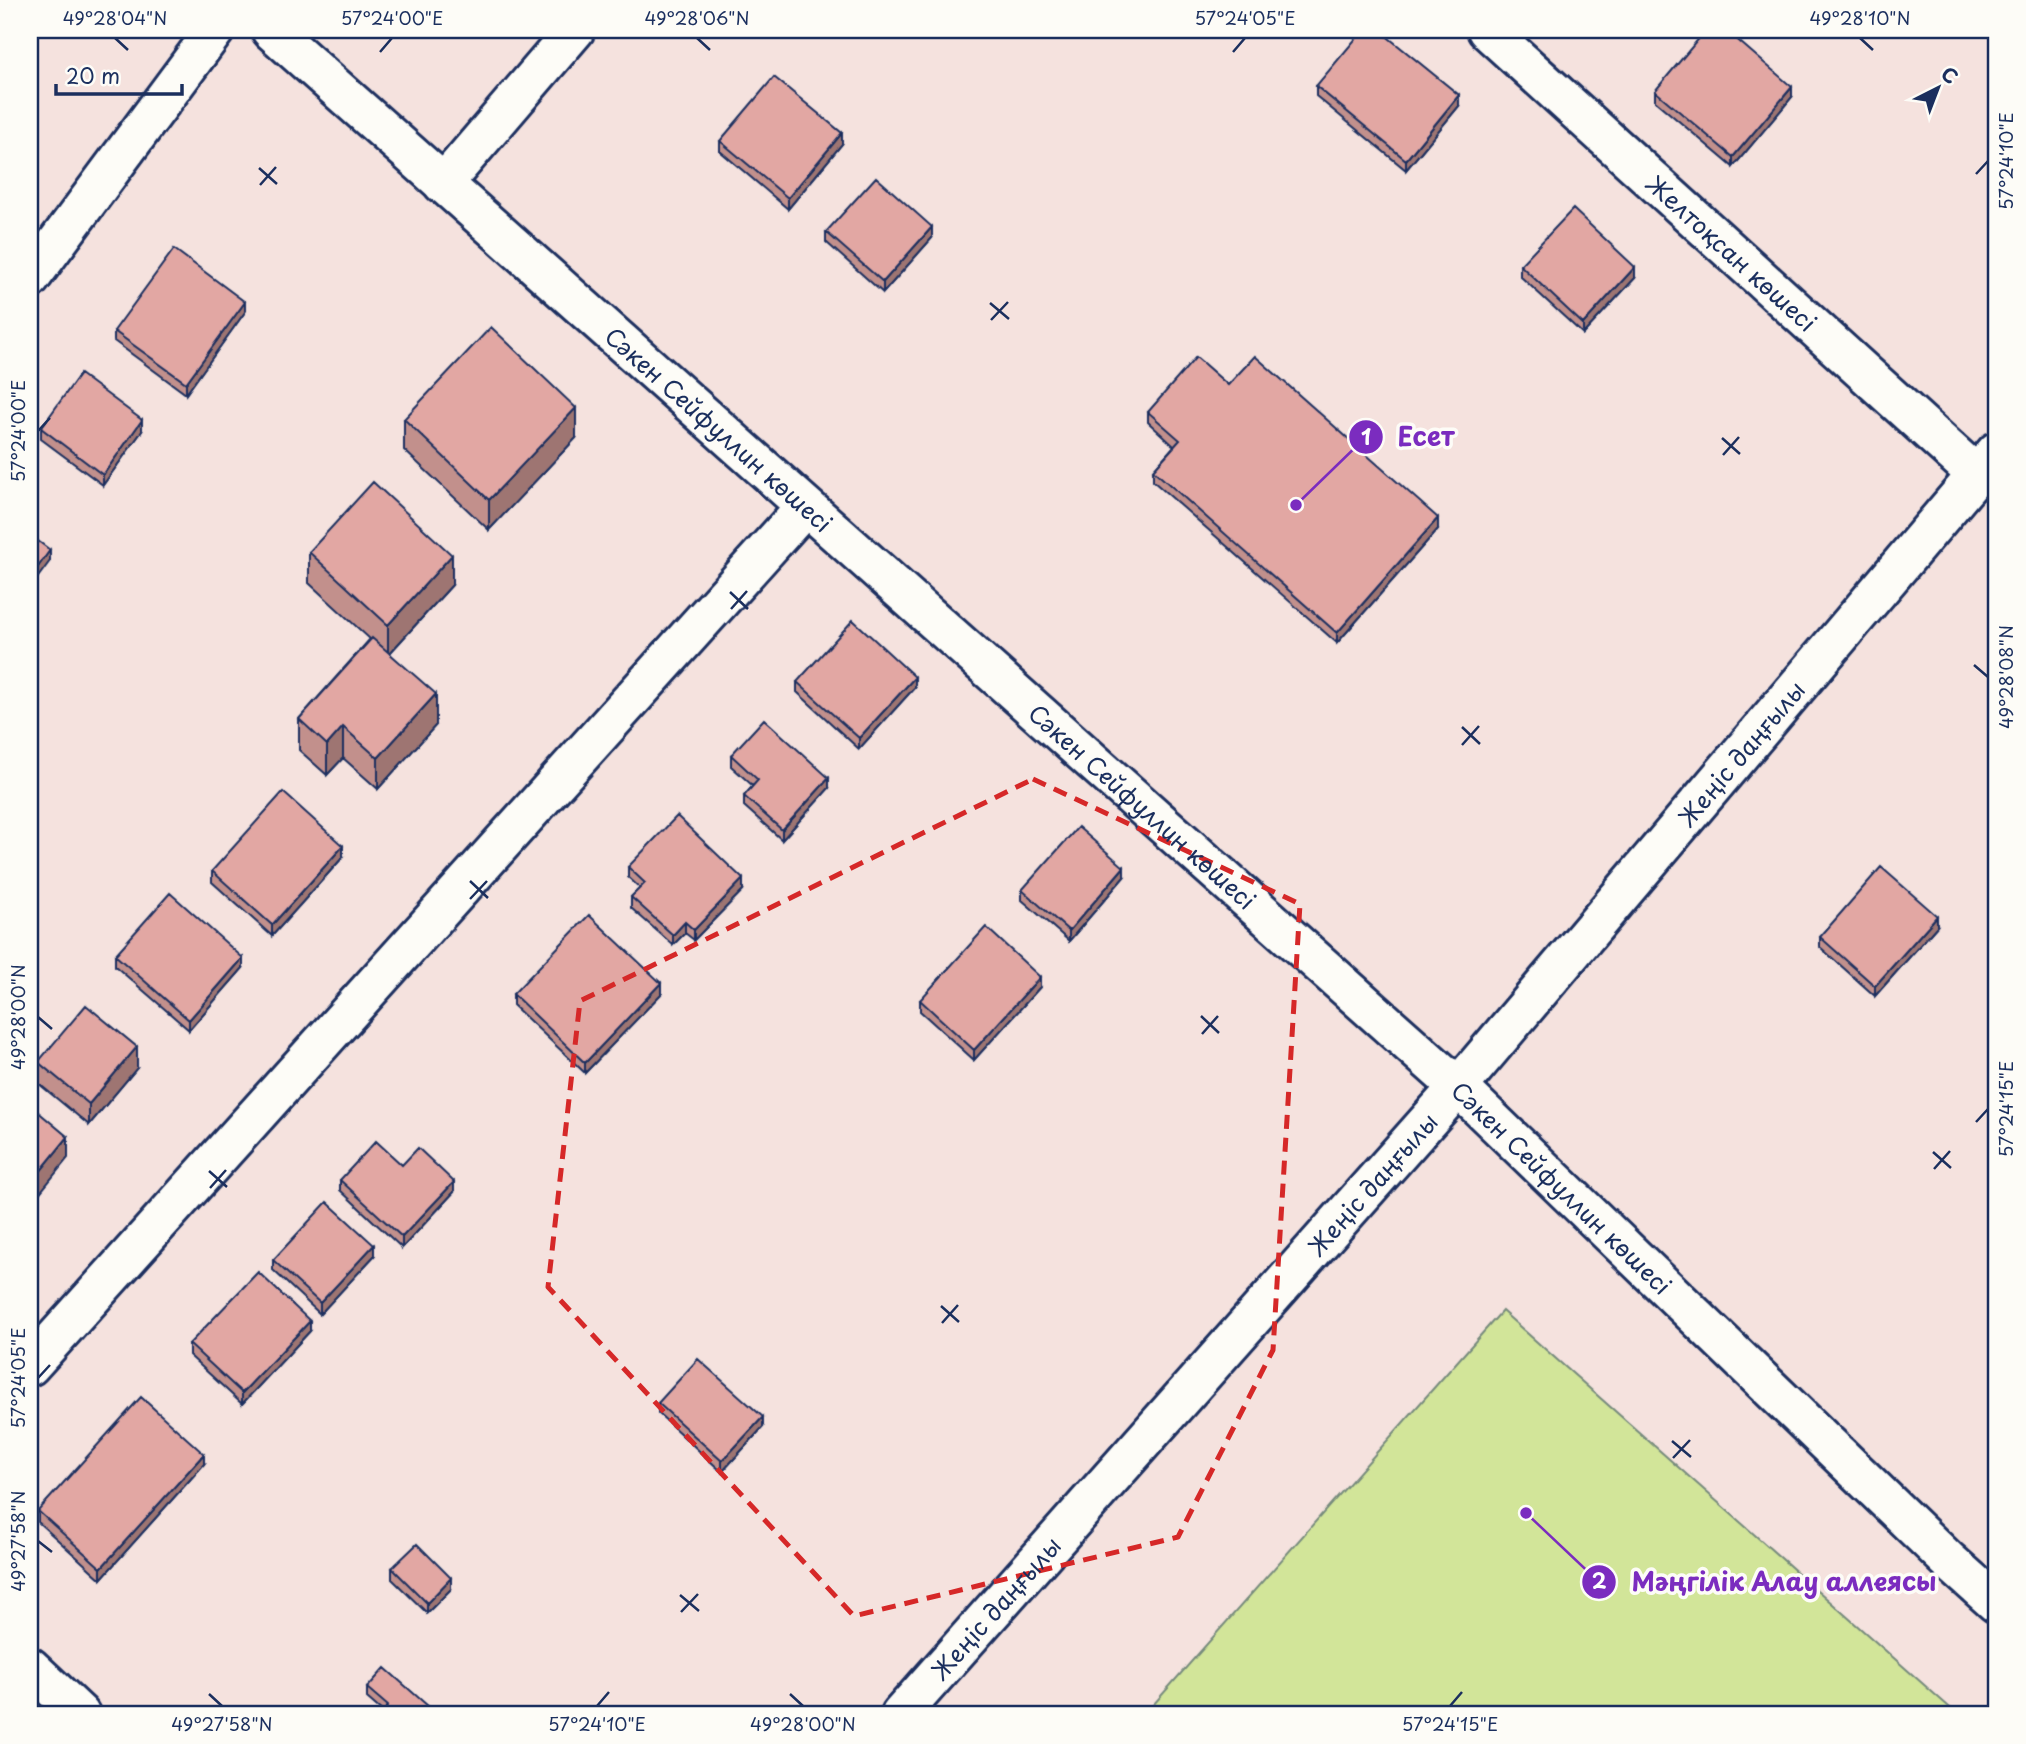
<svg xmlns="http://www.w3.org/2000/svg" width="2026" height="1744" font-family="'Playpen Sans',sans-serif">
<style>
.green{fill:#d2e599;stroke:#768a7c;stroke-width:2}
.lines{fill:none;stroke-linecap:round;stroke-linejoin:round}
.minor-casing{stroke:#1b2f5e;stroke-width:44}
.minor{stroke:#fdfcf7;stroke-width:38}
.wall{fill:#c2908c;stroke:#1b2f5e;stroke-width:2}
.shaded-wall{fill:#9e7572;stroke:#1b2f5e;stroke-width:2}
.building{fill:#e2a7a3;stroke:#1b2f5e;stroke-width:2}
.marked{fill:none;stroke:#d62828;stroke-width:5;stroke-dasharray:14 9;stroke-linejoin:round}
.ticks{fill:none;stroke:#1b2f5e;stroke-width:2.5}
.labels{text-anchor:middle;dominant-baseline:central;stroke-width:7;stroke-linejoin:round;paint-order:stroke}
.street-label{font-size:24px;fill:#1b2f5e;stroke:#fdfcf7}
.leader{fill:none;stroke:#7b2cbf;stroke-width:2.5}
.callout-dot{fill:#7b2cbf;stroke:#fdfcf7;stroke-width:2.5}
.mark-label{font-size:21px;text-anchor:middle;font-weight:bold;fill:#fff}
.callout-label{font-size:26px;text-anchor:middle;font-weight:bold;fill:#7b2cbf;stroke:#fdfcf7;stroke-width:7;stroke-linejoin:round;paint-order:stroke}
.neatline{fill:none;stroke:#1b2f5e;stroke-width:2.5}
.ticks-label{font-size:18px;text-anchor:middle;fill:#1b2f5e}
</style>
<rect width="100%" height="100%" fill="#f5e2de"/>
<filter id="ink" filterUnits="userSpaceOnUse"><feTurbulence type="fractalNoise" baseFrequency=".0143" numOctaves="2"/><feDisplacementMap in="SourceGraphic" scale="14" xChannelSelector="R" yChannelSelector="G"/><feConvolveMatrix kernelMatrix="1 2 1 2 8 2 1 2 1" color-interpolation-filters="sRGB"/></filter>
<g filter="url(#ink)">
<path class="green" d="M1502,1311L1957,1714H1145Z"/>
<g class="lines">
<g class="minor-casing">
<g id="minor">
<path id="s1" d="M271,30L1458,1087L1949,1561L1996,1603"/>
<path id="s2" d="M1487,30L1977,475"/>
<path d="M443,184L575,30"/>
<path d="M30,279L215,30"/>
<path d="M30,1366L805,507"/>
<path d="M30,1667L80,1714"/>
<path id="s3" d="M901,1714L1458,1087L1996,452"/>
</g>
</g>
<use href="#minor" class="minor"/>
</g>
<path class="wall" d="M1316,86L1459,106L1406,170L1316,96Z
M1655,91L1792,97L1733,167L1655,101Z
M720,141L842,144L788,209L720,151Z
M826,232L932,238L883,293L826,242Z
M1520,265L1635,278L1583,334L1520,276Z
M245,312L186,394L114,341V331Z
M1228,385L1438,529L1337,643L1153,481V470L1174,446L1148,422V412Z
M404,419L576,438L489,530L404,450Z
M41,428L142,431L103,485L41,439Z
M309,552L452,585L390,653L436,725L378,789L343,758L327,775L299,750V719L370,639L309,583Z
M797,682L915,687L859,749L797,692Z
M731,755L829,788L782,840L744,806V796L753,786L731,766Z
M343,857L272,936L212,882V871Z
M628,867L743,890L694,940L685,933L673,945L631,908V897L640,888L628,877Z
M1124,877L1069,941L1022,900V890Z
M1937,926L1875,996L1820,947V937Z
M115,955L243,968L189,1030L115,966Z
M1040,987L974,1060L920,1011V1000Z
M513,994H661L585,1073L513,1005Z
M38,1062L137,1068L89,1125L38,1083Z
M402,1165L454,1192L402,1248L340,1190V1180Z
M374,1256L320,1314L273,1270V1260Z
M310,1331L242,1404L189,1355V1344Z
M658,1403L763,1427L722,1472L658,1413Z
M204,1464L101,1579L38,1522V1511Z
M392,1568L451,1589L427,1613L392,1579Z
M367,1688L437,1714L383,1712L367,1698Z"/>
<path class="shaded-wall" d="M1792,87V97L1733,167V157Z
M1459,95V106L1406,170V160Z
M842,133V144L788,209V198Z
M932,227V238L883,293V282Z
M1635,267V278L1583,334V324Z
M245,302V312L186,394V383Z
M576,408V438L489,530V500Z
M142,420V431L103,485V475Z
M1438,518V529L1337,643V633Z
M50,550V561L30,588V578Z
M452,555V585L388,655V625Z
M915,677V687L859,749V738Z
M436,694V725L378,789V758Z
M343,727V758L327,775V745Z
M829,778V788L782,840V830Z
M343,846V857L272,936V925Z
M1124,867V877L1069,941V931Z
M743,879V890L694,940V930Z
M1937,916V926L1875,996V986Z
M685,922V933L673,945V935Z
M243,958V968L189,1030V1020Z
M1040,977V987L974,1060V1050Z
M661,983V994L585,1073V1063Z
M137,1047V1068L89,1125V1104Z
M68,1137V1158L30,1205V1184Z
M454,1182V1192L402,1248V1237Z
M374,1245V1256L320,1314V1303Z
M310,1321V1331L242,1404V1393Z
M763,1417V1427L722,1472V1461Z
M204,1454V1464L101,1579V1568Z
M451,1578V1589L427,1613V1603Z"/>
<path class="building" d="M1363,30H1379L1459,95L1406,160L1316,86Z
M1706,30H1726L1792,87L1733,157L1655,91Z
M774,77L842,133L788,198L720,141Z
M876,177L932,227L883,282L826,232Z
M1573,209L1635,267L1583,324L1520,265Z
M174,249L245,302L186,383L114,331Z
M491,327L576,408L489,500L404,419Z
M1255,356L1438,518L1337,633L1153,470L1180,440L1148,412L1196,357L1228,385Z
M80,374L142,420L103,475L41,428Z
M373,482L452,555L388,625L309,552Z
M30,535L50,550L30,578Z
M853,620L915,677L859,738L797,682Z
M372,638L436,694L378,758L343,727L327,745L299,719Z
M764,719L829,778L782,830L744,796L758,780L731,755Z
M283,792L343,846L272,925L212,871Z
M677,816L743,879L694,930L685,922L673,935L631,897L645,883L628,867Z
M1078,827L1124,867L1069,931L1022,890Z
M1881,867L1937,916L1875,986L1820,937Z
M170,893L243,958L189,1020L115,955Z
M589,915L661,983L585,1063L513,994Z
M986,927L1040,977L974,1050L920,1000Z
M86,1005L137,1047L89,1104L38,1062Z
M30,1105L68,1137L30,1184Z
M376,1141L402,1165L418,1148L454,1182L402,1237L340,1180Z
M327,1202L374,1245L320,1303L273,1260Z
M258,1272L310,1321L242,1393L189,1344Z
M698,1359L763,1417L722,1461L658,1403Z
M141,1397L204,1454L101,1568L38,1511Z
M417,1544L451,1578L427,1603L392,1568Z
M385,1668L437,1714H381L388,1706L367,1688Z"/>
</g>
<path class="marked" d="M1033,779L1300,904L1273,1350L1178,1537L854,1616L548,1287L580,1001Z"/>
<path class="ticks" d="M115,38L128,50M697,38L710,50M1860,38L1873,50M380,52L392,38M1233,52L1245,38M259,168L277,184M1976,174L1988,161M260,185L276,167M990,303L1009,319M991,320L1008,302M38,431L50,418M1722,438L1740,454M1723,455L1739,437M730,592L748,609M731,609L747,591M1974,665L1988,677M1462,727L1480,744M1462,745L1479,726M470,881L488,898M470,899L487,881M1201,1016L1219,1033M38,1017L52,1029M1202,1034L1218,1016M1976,1122L1988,1109M1933,1152L1951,1168M1934,1169L1950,1151M209,1171L227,1187M210,1188L226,1170M941,1306L959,1322M942,1323L958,1305M38,1378L50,1365M1672,1441L1691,1457M1673,1458L1690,1440M38,1541L52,1552M680,1595L699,1611M681,1612L698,1594M209,1694L222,1706M790,1694L803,1706M597,1706L609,1692M1450,1706L1462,1692"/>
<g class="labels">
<g class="street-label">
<text stroke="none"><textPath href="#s2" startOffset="331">Желтоқсан көшесі</textPath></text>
<text stroke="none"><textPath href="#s1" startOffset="600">Сәкен Сейфуллин көшесі</textPath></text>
<text stroke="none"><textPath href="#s3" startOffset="1276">Жеңіс даңғылы</textPath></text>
<text stroke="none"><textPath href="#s1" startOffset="1167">Сәкен Сейфуллин көшесі</textPath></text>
<text stroke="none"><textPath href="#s3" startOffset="709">Жеңіс даңғылы</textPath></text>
<text stroke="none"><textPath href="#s1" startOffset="1734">Сәкен Сейфуллин көшесі</textPath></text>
<text stroke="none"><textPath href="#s3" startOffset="142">Жеңіс даңғылы</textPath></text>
</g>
</g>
<path class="leader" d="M1296 505L1366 437M1526 1513L1599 1582"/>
<g class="callout-dot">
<circle cx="1296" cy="505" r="7"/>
<circle cx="1526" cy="1513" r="7"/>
<circle cx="1366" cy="437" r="18"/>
<circle cx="1599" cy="1582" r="18"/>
</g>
<g class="mark-label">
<text x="1366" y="445">1</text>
<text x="1599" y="1589">2</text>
</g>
<g class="callout-label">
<text x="1426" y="446">Есет</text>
<text x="1784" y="1591">Мәңгілік Алау аллеясы</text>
</g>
<rect width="2026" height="1744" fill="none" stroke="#fdfcf7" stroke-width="77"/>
<g transform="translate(1938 88) rotate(42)" stroke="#fdfcf7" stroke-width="5" paint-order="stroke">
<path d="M0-5L12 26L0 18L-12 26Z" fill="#1b2f5e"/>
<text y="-10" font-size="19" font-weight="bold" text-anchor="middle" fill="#1b2f5e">С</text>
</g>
<path d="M56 84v10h126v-10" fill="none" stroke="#1b2f5e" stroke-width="3.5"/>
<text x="66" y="84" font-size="21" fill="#1b2f5e" stroke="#fdfcf7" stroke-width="5" paint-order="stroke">20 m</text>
<rect x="38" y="38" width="1950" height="1668" class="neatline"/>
<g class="ticks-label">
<text x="115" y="25">49°28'04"N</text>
<text x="392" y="25">57°24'00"E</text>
<text x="697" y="25">49°28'06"N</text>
<text x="1245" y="25">57°24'05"E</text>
<text x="1860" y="25">49°28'10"N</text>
<text transform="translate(2007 161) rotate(-90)" y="6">57°24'10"E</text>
<text transform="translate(19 431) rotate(-90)" y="6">57°24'00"E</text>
<text transform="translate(2007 677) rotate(-90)" y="6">49°28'08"N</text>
<text transform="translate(19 1017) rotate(-90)" y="6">49°28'00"N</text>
<text transform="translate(2007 1109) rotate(-90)" y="6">57°24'15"E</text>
<text transform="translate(19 1378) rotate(-90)" y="6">57°24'05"E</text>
<text transform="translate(19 1541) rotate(-90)" y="6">49°27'58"N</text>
<text x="222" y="1731">49°27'58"N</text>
<text x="597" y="1731">57°24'10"E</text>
<text x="803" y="1731">49°28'00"N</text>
<text x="1450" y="1731">57°24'15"E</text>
</g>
</svg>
